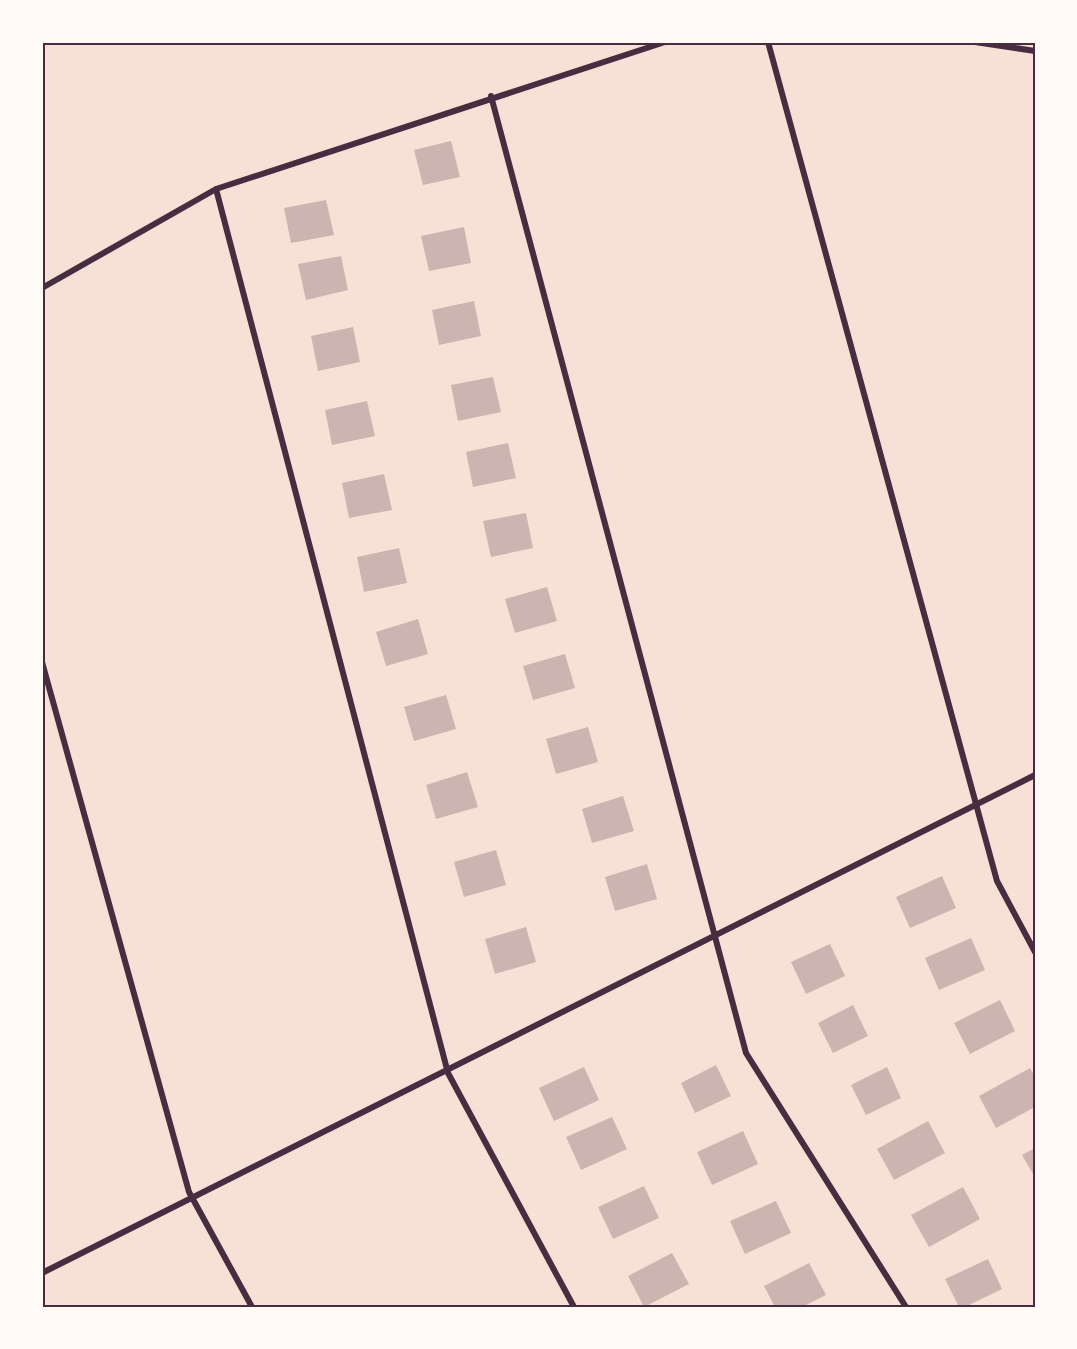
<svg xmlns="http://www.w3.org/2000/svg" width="1077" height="1349" font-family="'Noto Sans',sans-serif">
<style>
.building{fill:#ccb4b1}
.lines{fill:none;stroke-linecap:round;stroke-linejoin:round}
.minor{stroke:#4a2c40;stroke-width:6}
.neatline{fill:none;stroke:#4a2c40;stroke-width:2}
</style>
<rect width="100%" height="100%" fill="#f7e1d7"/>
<path class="building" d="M451,141L460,177L423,185L414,150Z
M326,200L334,235L291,243L284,208Z
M464,227L471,263L429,271L421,236Z
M341,256L348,290L306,300L298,264Z
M474,301L481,336L439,345L432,310Z
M353,327L360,362L318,371L311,336Z
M493,377L501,412L458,421L451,385Z
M367,401L375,436L332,445L325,410Z
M508,443L516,478L473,487L466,452Z
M384,474L392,510L349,518L342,483Z
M526,513L533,548L491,557L483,521Z
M399,548L407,583L364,592L357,557Z
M547,587L557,621L515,633L505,599Z
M418,619L428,654L386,666L376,632Z
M565,654L575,688L533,700L523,666Z
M446,695L456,729L414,741L404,707Z
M588,727L598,762L556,774L546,739Z
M467,772L478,807L436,819L426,785Z
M623,796L634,831L592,843L582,809Z
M496,850L506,885L464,897L454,862Z
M647,864L657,899L615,911L605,877Z
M942,876L956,908L910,928L896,897Z
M526,927L536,962L495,974L485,939Z
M971,938L985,970L939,990L925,958Z
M830,944L845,976L806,994L791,962Z
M1000,1000L1015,1031L970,1054L954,1023Z
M853,1005L868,1036L833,1053L818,1023Z
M716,1065L731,1096L695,1113L681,1083Z
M584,1067L599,1100L554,1121L539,1088Z
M887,1067L901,1098L866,1115L851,1085Z
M1030,1068L1035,1077V1107L996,1128L979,1096Z
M612,1117L627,1149L581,1170L566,1137Z
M928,1121L945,1153L894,1180L877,1149Z
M743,1131L758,1164L712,1185L697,1152Z
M1035,1148V1177L1022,1155Z
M644,1186L659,1218L613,1239L598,1207Z
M963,1187L980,1219L929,1247L911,1215Z
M776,1201L791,1233L745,1254L730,1221Z
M672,1253L689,1284L644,1307L628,1276Z
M988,1259L1002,1289L965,1307H959L945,1279Z
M809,1263L826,1295L802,1307H775L764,1286Z"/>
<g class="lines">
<path class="minor" d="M768,42L997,881L1035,952
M975,42L1035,51
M491,96L746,1053L906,1307
M216,189L448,1073L574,1307
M42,288L216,189L665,42
M42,662L189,1192L252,1307
M42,1273L1035,775"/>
</g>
<rect width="1077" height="1349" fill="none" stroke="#fffaf5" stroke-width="87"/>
<rect x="44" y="44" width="990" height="1262" class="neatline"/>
</svg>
